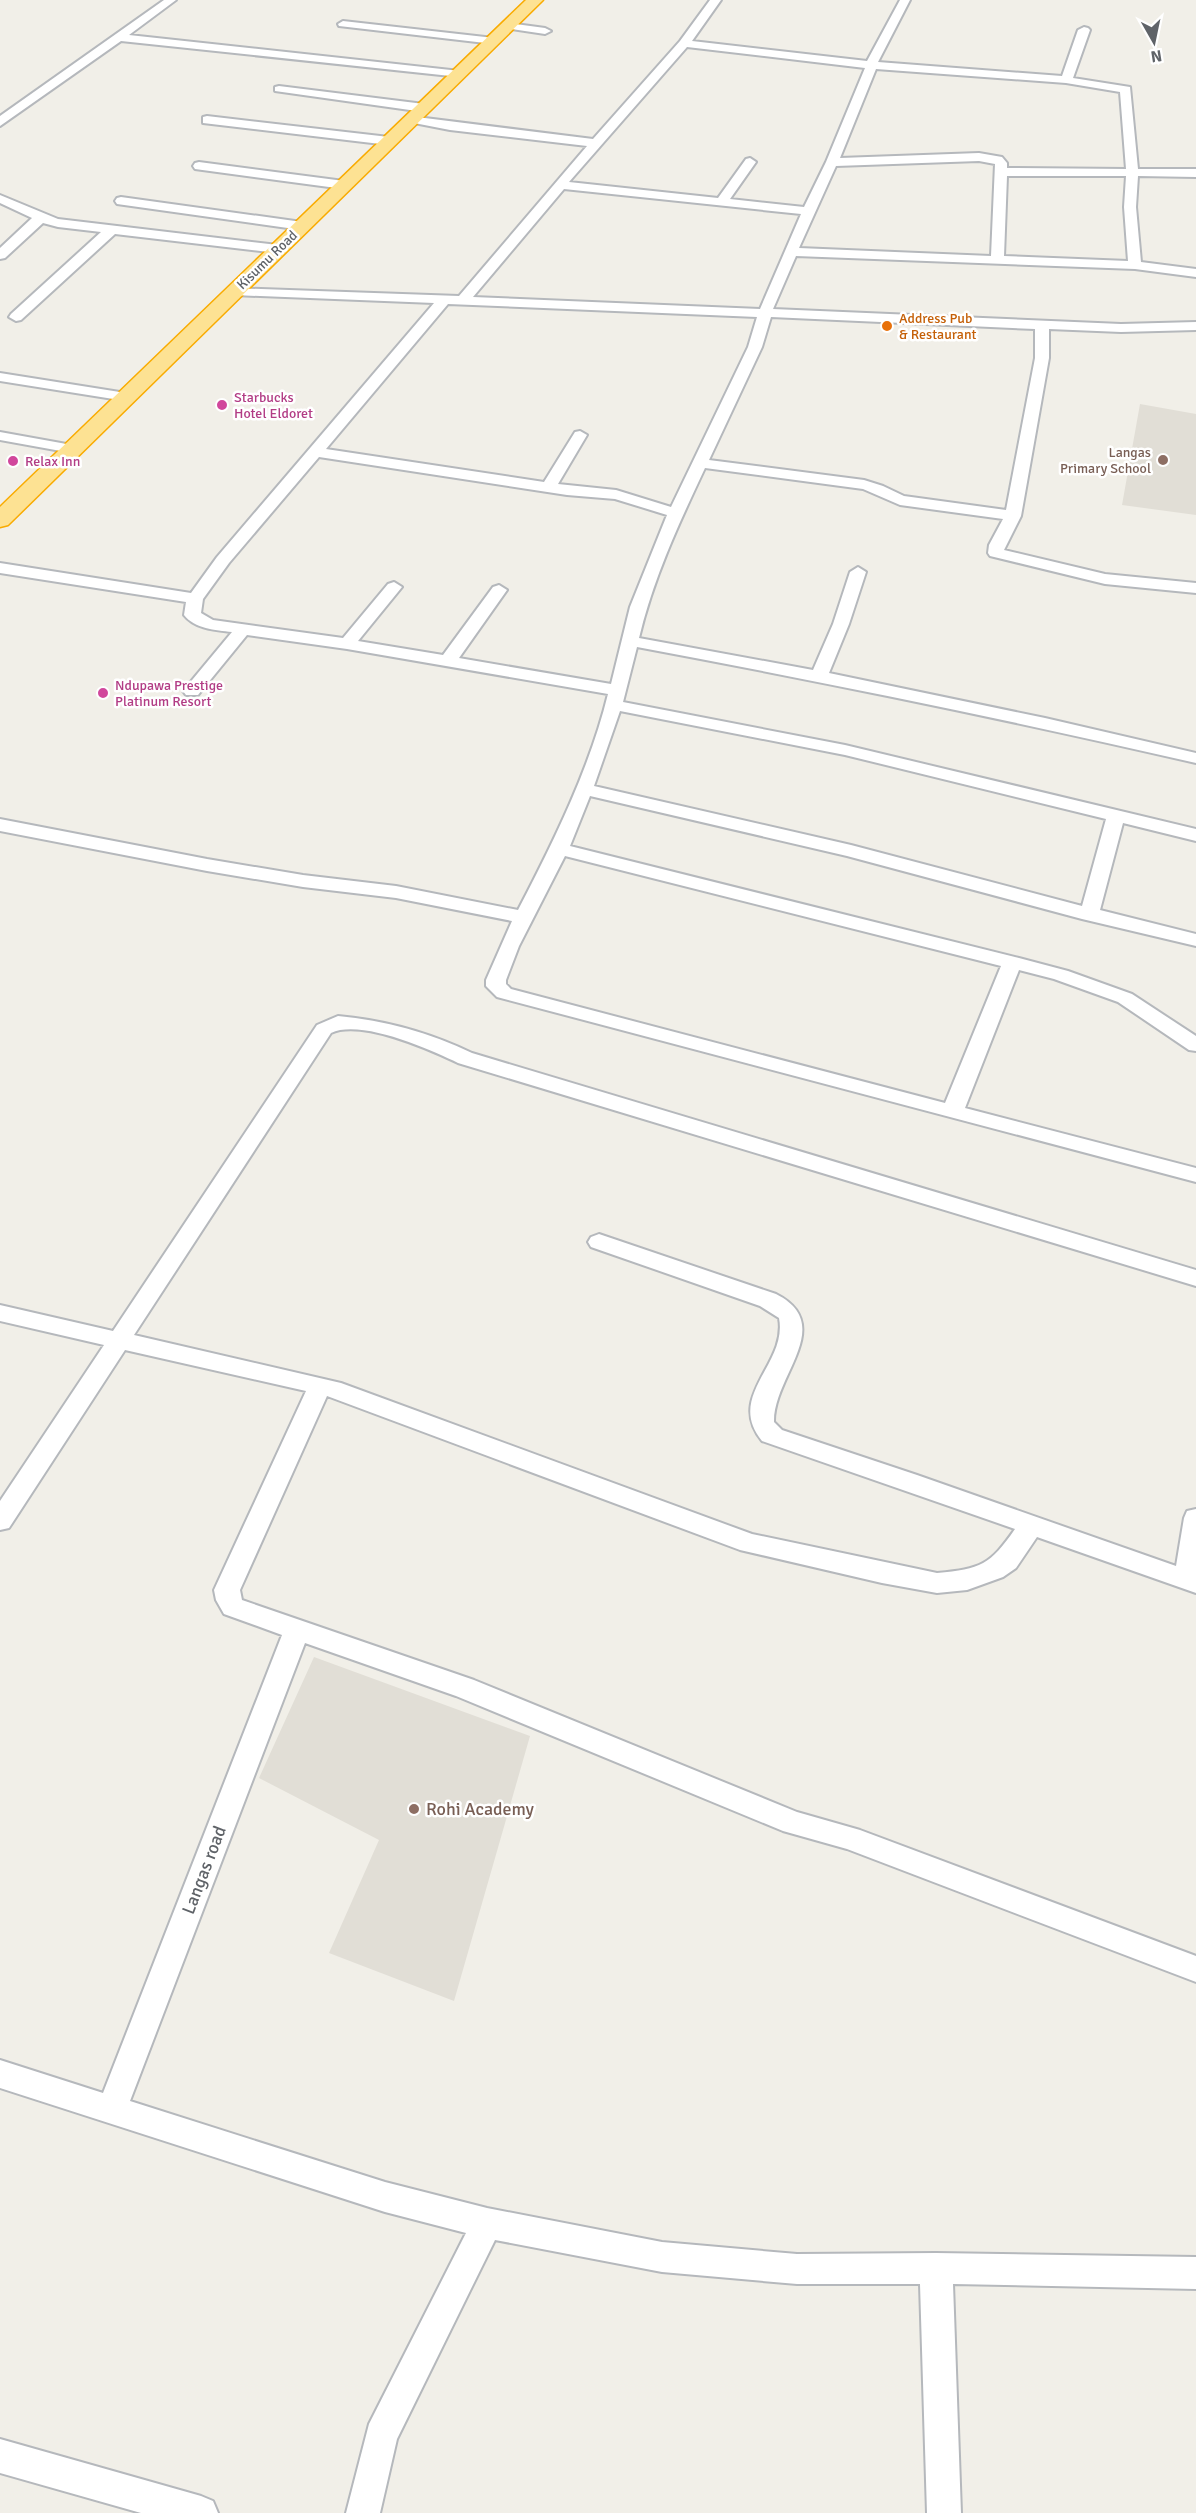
<svg xmlns="http://www.w3.org/2000/svg" width="1196" height="2513" font-family="Signika,sans-serif">
<style>
.education{fill:#e1ded6}
.lines{fill:none;stroke-linecap:round;stroke-linejoin:round}
.street-casing{stroke:#b5b8bc;stroke-width:4}
.highway-casing{stroke:#f9ab00;stroke-width:3}
.street{fill:#fff;fill-rule:evenodd}
.highway{fill:#fde293;fill-rule:evenodd}
.food-dot{fill:#e8710a;stroke:#fff;stroke-width:2}
.hotel-dot{fill:#d1479c;stroke:#fff;stroke-width:2}
.education-dot{fill:#8d6e63;stroke:#fff;stroke-width:2}
.labels{text-anchor:middle;dominant-baseline:central;stroke-width:5;stroke-linejoin:round;paint-order:stroke}
.far-street-label{font-size:14px;fill:#5f6368;stroke:#fff}
.far-food-label{font-size:14px;fill:#c56008;stroke:#fff;text-anchor:start}
.far-hotel-label{font-size:14px;fill:#b23c85;stroke:#fff;text-anchor:start}
.far-education-label{font-size:14px;fill:#785e54;stroke:#fff;text-anchor:end}
.near-education-label{font-size:18px;fill:#785e54;stroke:#fff;text-anchor:start}
.near-street-label{font-size:18px;fill:#5f6368;stroke:#fff}
</style>
<rect width="100%" height="100%" fill="#f1efe8"/>
<path class="education" d="M1140,404L1196,414V515L1122,505Z
M314,1657L530,1736L454,2001L329,1953L379,1840L259,1778Z"/>
<g class="lines">
<g class="street-casing">
<path id="street" d="M164,0H176L129,35L460,71L466,74L460,77L121,41L0,126V116Z
M710,0H721L692,41L867,61L900,0H910L878,62L1062,76L1078,30L1084,27L1088,28L1090,30L1073,78L1130,87L1138,169H1196V177L1138,176L1136,207L1141,262L1196,269V277L1135,269L796,256L773,309L1121,324L1196,322V330L1121,332L1049,329V358L1021,516L1004,550L1105,574L1196,583V593L1105,584L990,556L988,553L989,545L1003,519L900,505L863,489L705,468C679,523 653,579 639,638L813,670L833,624L850,572L858,567L866,572L849,624L829,673L1045,718L1196,753V763C1010,720 824,682 637,647L623,702L845,745L1196,829V841L1123,823L1100,910L1196,934V946L1082,919L847,856L590,796L570,846L1019,958L1068,971L1132,994L1196,1036V1051L1189,1050L1118,1002L1054,979L1019,970L965,1108L1196,1168V1182L497,997L486,986V980L512,921L396,898L303,887L207,871L0,831V819L207,859L303,875L396,886L518,910C553,843 590,768 608,694L347,649L247,635L198,695H186L183,691L232,632C215,630 195,629 184,615L186,602L0,573V563L191,593L217,557L434,303L234,295L229,294L227,291L229,288L459,296L587,146L450,130L409,122V116L593,139L680,41ZM687,47L865,68L826,162L804,207L730,199L756,162L750,158L746,159L718,198L569,182ZM876,69L1066,83L1120,92L1126,169L1007,168V163L1002,157L979,153L840,158ZM979,161L995,164L991,256L799,248L836,166ZM1007,176H1126L1124,207L1128,261L1004,256ZM564,189L801,214L760,309L473,297ZM448,304L757,317L748,347L671,507L616,490L558,484L587,435L580,431L575,432L544,482L326,449ZM771,317L1035,329V358L1006,510L904,496L883,486L864,480L709,460L762,347ZM319,457L567,495L615,499L667,515L630,607L611,684L459,658L507,590L499,585L493,587L443,655L358,641L402,587L394,582L388,584L343,638L213,620L201,613L203,599L229,563ZM620,711L845,755L1106,819L1082,906L851,845L594,786ZM565,856L1001,966L945,1103L511,989L506,984V980L519,946Z
M343,21L494,38L500,41L494,44L339,26L338,24Z
M508,23L545,28L551,31L545,34L504,28L503,26Z
M279,86L424,104L430,108L424,112L275,91V87Z
M207,116L389,137L395,141L389,145L203,123V117Z
M199,162L344,181L350,185L344,189L195,169L193,166L195,163Z
M0,195L58,219L278,245L285,249L278,253L115,234L21,320L16,321L9,317L11,314L101,232L58,227L43,223L5,258L0,259V248L32,218L0,203Z
M121,197L302,222L308,226L302,230L117,204L115,201L117,198Z
M0,373L126,393L133,397L126,401L0,381Z
M0,432L72,445L79,449L72,453L0,440Z
M338,1016C385,1020 430,1033 472,1053L1196,1270V1286L458,1063C429,1049 361,1019 331,1033L134,1335L341,1383L752,1534L937,1573C981,1569 990,1565 1015,1529L762,1441C725,1396 788,1364 779,1318L760,1306L591,1247L588,1242L591,1237L599,1234L776,1294C837,1325 773,1376 774,1422L782,1430L917,1475L1176,1566L1184,1518L1187,1511L1196,1509V1593L1037,1537L1016,1568L1003,1577L967,1590L937,1593L882,1583L740,1550L327,1396L240,1590L242,1600L474,1680L797,1812L860,1830L1196,1956V1982L847,1849L783,1831L456,1696L305,1643L130,2101L385,2182L487,2208L662,2242L797,2254L936,2253L1196,2257V2289L953,2284L961,2513H927L920,2284H797L662,2272L495,2240L397,2439L380,2513H346L369,2424L466,2233L385,2212L0,2088V2060L103,2093L282,1635L224,1614L216,1600L214,1590L306,1391L125,1350L9,1528L0,1530V1501L104,1345L0,1321V1305L113,1331L317,1025Z
M0,2439L201,2496L213,2501L218,2513H141L0,2473Z"/>
</g>
<g class="highway-casing">
<path id="highway" d="M526,0H543L8,525L0,527V507Z"/>
</g>
<use href="#street" class="street"/>
<use href="#highway" class="highway"/>
</g>
<circle class="food-dot" cx="887" cy="326" r="6"/>
<g class="hotel-dot">
<circle cx="222" cy="405" r="6"/>
<circle cx="13" cy="461" r="6"/>
<circle cx="103" cy="693" r="6"/>
</g>
<g class="education-dot">
<circle cx="1163" cy="460" r="6"/>
<circle cx="414" cy="1809" r="6"/>
</g>
<g class="labels">
<g class="far-street-label">
<text transform="translate(267 260) rotate(-44)">Kisumu Road</text>
</g>
<g class="far-food-label">
<text x="899" y="318">Address Pub<tspan x="899" dy="16">&amp; Restaurant</tspan></text>
</g>
<g class="far-hotel-label">
<text x="234" y="397">Starbucks<tspan x="234" dy="16">Hotel Eldoret</tspan></text>
<text x="25" y="461">Relax Inn</text>
<text x="115" y="685">Ndupawa Prestige<tspan x="115" dy="16">Platinum Resort</tspan></text>
</g>
<g class="far-education-label">
<text x="1151" y="452">Langas<tspan x="1151" dy="16">Primary School</tspan></text>
</g>
<g class="near-education-label">
<text x="426" y="1809">Rohi Academy</text>
</g>
<g class="near-street-label">
<text transform="translate(204 1870) rotate(-69)">Langas road</text>
</g>
</g>
<g transform="translate(1154 42) rotate(171)" stroke="#ffffff" stroke-width="4.5" paint-order="stroke">
<path d="M0-4.5L10 22L0 15L-10 22Z" fill="#5f6368"/>
<text y="-9" font-size="16" font-weight="bold" text-anchor="middle" fill="#5f6368">N</text>
</g>
</svg>
